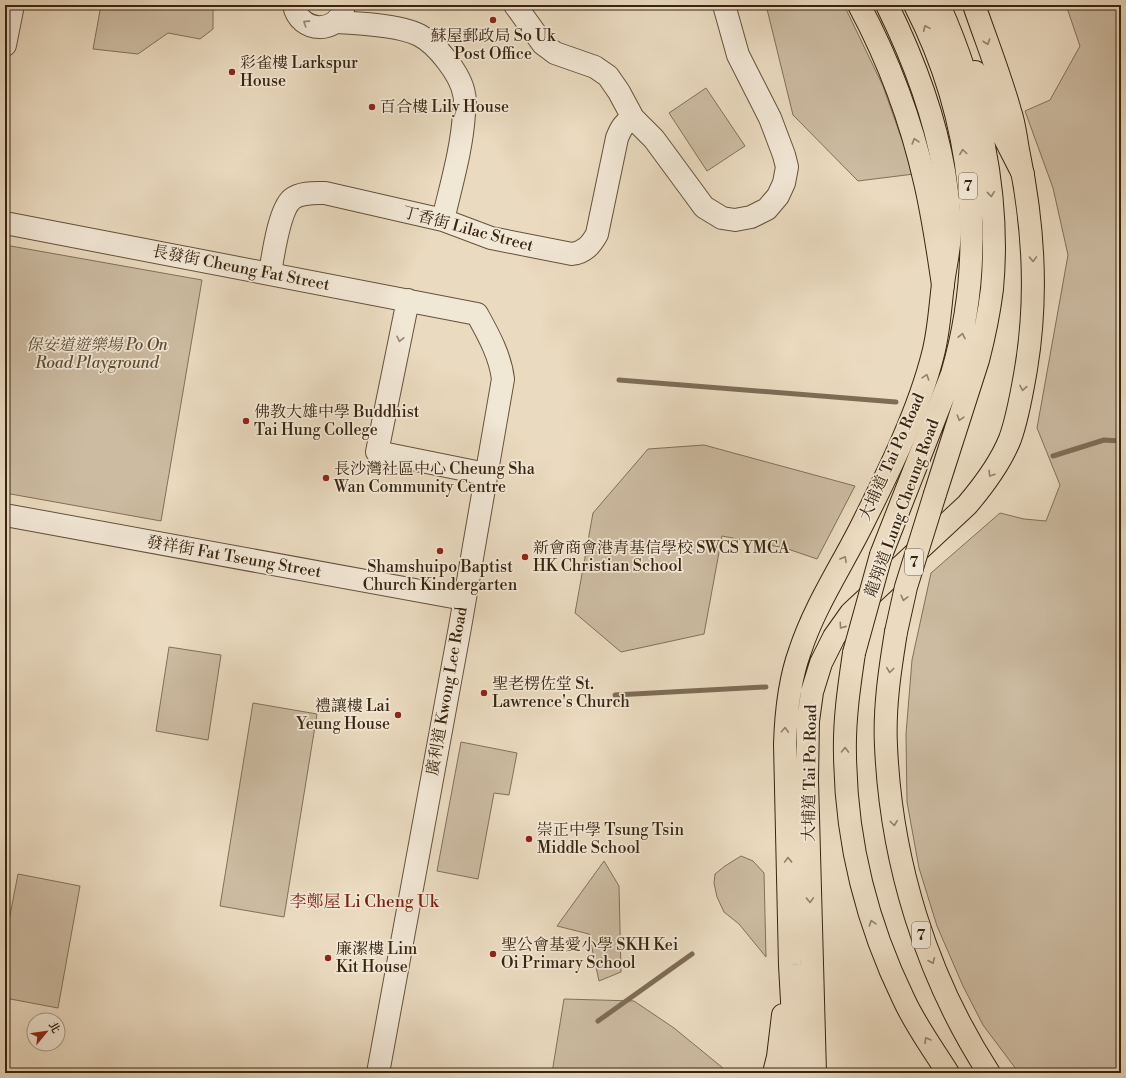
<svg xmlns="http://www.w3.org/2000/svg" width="1126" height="1078" font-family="'Libre Bodoni','Noto Serif TC',serif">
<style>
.green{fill:#ccbba1;stroke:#827058}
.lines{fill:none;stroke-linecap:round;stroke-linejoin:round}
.stream{stroke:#7e6c56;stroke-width:5}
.minor-casing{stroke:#64523c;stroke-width:24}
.major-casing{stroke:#382510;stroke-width:24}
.highway-casing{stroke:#382510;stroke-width:24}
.minor{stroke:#f1e7d5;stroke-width:22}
.major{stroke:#eadabf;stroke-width:22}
.highway{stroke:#eadabf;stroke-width:22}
.highway-bridge-casing{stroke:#382510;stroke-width:24;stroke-linecap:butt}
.highway-bridge{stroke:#eadabf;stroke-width:22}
.oneway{stroke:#948672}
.oneway2{stroke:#918068}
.poi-dot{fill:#8f2418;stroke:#f1e7d5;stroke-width:1.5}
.labels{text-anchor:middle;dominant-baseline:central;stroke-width:3.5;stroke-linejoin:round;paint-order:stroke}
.shield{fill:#f1e7d5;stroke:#705f4b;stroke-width:1}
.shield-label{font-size:15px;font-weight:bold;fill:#382510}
.poi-label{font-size:16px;fill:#382510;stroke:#f1e7d5;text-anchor:start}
.street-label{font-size:16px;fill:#382510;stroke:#f1e7d5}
.park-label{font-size:16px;font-style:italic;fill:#5d4a34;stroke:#f1e7d5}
.neighbourhood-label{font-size:17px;fill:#7a1f14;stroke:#f1e7d5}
</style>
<rect width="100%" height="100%" fill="#eadabf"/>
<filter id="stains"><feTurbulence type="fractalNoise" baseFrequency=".005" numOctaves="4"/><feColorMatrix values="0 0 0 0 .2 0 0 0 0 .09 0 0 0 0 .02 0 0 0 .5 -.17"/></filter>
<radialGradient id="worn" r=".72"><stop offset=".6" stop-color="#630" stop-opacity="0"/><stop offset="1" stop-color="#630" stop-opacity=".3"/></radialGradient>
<path class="green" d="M101,5H213V29L200,39L168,33L138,54L93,49Z
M766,5H844L883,86L914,174L858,181L793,115Z
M1066,5H1121V1073H1019L983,1025L963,986L937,926L919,868L907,802L906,734L912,660L931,573L1000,513L1024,519L1046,521L1060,485L1037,428L1068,255L1053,188L1025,111L1050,100L1080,46Z
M706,88L745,146L707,171L669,113Z
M5,245L202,280L161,521L5,493Z
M704,445L855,486L817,559L785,548L722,536L704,634L621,652L575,613L593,513L648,449Z
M169,647L221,655L208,740L156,731Z
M253,703L317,714L284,917L220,906Z
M461,742L517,753L509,795L494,793L478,879L437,871Z
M741,856L753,861L764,873L766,957L739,924L724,912L717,897L714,883L715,874L725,866Z
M604,861L619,886L621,972L599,981L589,934L557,926Z
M18,874L80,886L58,1008L5,998V941Z
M564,999L634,1001L674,1028L729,1073H552Z"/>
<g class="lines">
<path class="stream" d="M619,380L896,402
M1053,456L1104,440L1121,441
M615,695L766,687
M598,1021L692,954"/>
<g class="minor-casing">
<path id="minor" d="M294,5C299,34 340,35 344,5
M515,5L543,44L555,53L595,67L608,76L619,92L633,118L654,139L704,207L722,218L735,220L751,217L767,209L778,196L784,183L787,167L784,155L770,118L738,55L724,5
M335,22C358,23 399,25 419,35C437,44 461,75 464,94C466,100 464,107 464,113C462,149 451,185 443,220
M5,45L13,5
M5,223L477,314C488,334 500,355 503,379L460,627L378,1073
M270,273C273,256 279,210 292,199C301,192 315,193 325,193L443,220L491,238L572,254C585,252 591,245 597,234L617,138C621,128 624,123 633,118
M408,300L377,452L486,474
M5,515L464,599"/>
</g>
<g class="major-casing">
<path id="major" d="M774,1073L778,1057L783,1015
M796,1073L790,965L785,744C786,712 789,681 800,651C815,605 843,564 864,521C890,469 919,410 933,354C939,331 940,308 943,284C945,267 950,248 950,230C950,210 947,191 944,171C934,113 913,58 887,5
M815,1073L807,780L808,721L812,692L821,663L834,637L851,613L967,505C984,485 1000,464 1010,439C1018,417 1022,392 1026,369C1038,297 1034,227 1019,155C1016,141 1015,125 1010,111C1000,75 986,40 974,5"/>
</g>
<g class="highway-casing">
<path id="highway" d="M859,5C889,61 911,120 925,182C933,216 938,251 943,285
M975,72L992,106L997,123L1023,174
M935,494L978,360C984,337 989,313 992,289C1001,192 978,93 939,5
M881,555L952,374C988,252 973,118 915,5
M896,632C890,669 884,708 886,746C891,861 926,976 989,1073
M854,653C849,687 844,721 845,755C846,840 867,924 904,1000C916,1026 933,1049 948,1073"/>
</g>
<use href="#minor" class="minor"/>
<use href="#major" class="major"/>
<use href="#highway" class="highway"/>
<g class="highway-bridge-casing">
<path id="highway-bridge" d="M896,632L906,587L935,494
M854,653L881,555"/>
</g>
<use href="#highway-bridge" class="highway-bridge"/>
</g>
<defs><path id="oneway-chevron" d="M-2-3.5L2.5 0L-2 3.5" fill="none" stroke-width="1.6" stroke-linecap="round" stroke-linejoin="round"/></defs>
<g class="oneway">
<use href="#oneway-chevron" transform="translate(306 23) rotate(-147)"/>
<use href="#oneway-chevron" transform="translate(400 339) rotate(102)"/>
</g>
<g class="oneway2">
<use href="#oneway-chevron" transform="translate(926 28) rotate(-114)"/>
<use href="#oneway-chevron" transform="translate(987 42) rotate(71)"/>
<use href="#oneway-chevron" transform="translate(915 141) rotate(-106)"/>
<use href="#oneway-chevron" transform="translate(963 152) rotate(-98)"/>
<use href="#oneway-chevron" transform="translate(991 194) rotate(84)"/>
<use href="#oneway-chevron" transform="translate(1033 259) rotate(88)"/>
<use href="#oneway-chevron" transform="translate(962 336) rotate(-78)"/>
<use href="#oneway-chevron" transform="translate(926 377) rotate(-72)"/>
<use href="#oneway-chevron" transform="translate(1023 388) rotate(100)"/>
<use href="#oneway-chevron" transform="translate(960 418) rotate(107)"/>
<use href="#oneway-chevron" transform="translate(991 474) rotate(123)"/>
<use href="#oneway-chevron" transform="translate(844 559) rotate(-61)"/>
<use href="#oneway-chevron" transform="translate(904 598) rotate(104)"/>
<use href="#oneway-chevron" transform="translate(842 626) rotate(125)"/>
<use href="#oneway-chevron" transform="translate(890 670) rotate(97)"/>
<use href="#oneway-chevron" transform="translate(785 730) rotate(-87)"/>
<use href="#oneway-chevron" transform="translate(845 750) rotate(-89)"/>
<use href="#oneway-chevron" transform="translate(894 823) rotate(83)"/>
<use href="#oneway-chevron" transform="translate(788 860) rotate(-92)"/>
<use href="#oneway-chevron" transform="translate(810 900) rotate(88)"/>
<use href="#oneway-chevron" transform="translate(872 923) rotate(-108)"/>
<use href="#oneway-chevron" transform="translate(932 961) rotate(67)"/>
<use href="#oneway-chevron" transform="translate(927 1040) rotate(-121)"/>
</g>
<g class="poi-dot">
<circle cx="493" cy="20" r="4"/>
<circle cx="232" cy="72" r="4"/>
<circle cx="372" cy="107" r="4"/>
<circle cx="246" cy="421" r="4"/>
<circle cx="326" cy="478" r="4"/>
<circle cx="440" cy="551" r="4"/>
<circle cx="525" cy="557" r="4"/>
<circle cx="484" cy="693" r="4"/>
<circle cx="398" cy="715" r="4"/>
<circle cx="529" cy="839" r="4"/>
<circle cx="493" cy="954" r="4"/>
<circle cx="328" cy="958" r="4"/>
</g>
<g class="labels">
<g class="shield">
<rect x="959" y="173" width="18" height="26" rx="3"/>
<rect x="905" y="549" width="18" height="26" rx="3"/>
<rect x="912" y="922" width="18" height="26" rx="3"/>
</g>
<g class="shield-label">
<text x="968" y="186">7</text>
<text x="914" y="562">7</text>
<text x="921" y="935">7</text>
</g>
<g class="poi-label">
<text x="493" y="36" text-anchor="middle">蘇屋郵政局 So Uk<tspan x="493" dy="18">Post Office</tspan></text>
<text x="240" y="63">彩雀樓 Larkspur<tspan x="240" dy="18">House</tspan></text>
<text x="380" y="107">百合樓 Lily House</text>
<text x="254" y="412">佛教大雄中學 Buddhist<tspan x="254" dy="18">Tai Hung College</tspan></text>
<text x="334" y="469">長沙灣社區中心 Cheung Sha<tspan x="334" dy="18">Wan Community Centre</tspan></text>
<text x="533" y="548">新會商會港青基信學校 SWCS YMCA<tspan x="533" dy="18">HK Christian School</tspan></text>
<text x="440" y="567" text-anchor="middle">Shamshuipo Baptist<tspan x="440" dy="18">Church Kindergarten</tspan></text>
<text x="492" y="684">聖老楞佐堂 St.<tspan x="492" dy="18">Lawrence's Church</tspan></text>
<text x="390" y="706" text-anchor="end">禮讓樓 Lai<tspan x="390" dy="18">Yeung House</tspan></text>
<text x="537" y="830">崇正中學 Tsung Tsin<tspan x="537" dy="18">Middle School</tspan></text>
<text x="501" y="945">聖公會基愛小學 SKH Kei<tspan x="501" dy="18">Oi Primary School</tspan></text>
<text x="336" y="949">廉潔樓 Lim<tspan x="336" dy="18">Kit House</tspan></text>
</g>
<g class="street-label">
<text transform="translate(468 229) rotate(15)">丁香街 Lilac Street</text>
<text transform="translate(241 268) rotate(11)">長發街 Cheung Fat Street</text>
<text transform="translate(892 457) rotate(-66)">大埔道 Tai Po Road</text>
<text transform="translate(902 508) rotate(-70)">龍翔道 Lung Cheung Road</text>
<text transform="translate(234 557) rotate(10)">發祥街 Fat Tseung Street</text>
<text transform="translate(447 691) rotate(-80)">廣利道 Kwong Lee Road</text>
<text transform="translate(810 773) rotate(-89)">大埔道 Tai Po Road</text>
</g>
<g class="park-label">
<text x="97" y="345">保安道遊樂場 Po On<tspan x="97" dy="18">Road Playground</tspan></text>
</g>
<g class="neighbourhood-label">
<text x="364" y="902">李鄭屋 Li Cheng Uk</text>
</g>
</g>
<rect width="1126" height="1078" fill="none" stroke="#eadabf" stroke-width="20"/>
<rect x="6" y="6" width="1114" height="1066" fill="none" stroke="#382510" stroke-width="2"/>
<rect x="10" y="10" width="1106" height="1058" fill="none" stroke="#382510"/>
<g transform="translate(46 1032) rotate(61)"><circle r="19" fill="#f1e7d5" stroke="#a79986"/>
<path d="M0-3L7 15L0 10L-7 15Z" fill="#8f2418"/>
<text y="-6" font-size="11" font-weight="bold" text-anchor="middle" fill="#382510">北</text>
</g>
<rect width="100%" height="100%" filter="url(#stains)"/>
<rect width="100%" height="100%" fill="url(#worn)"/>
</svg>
